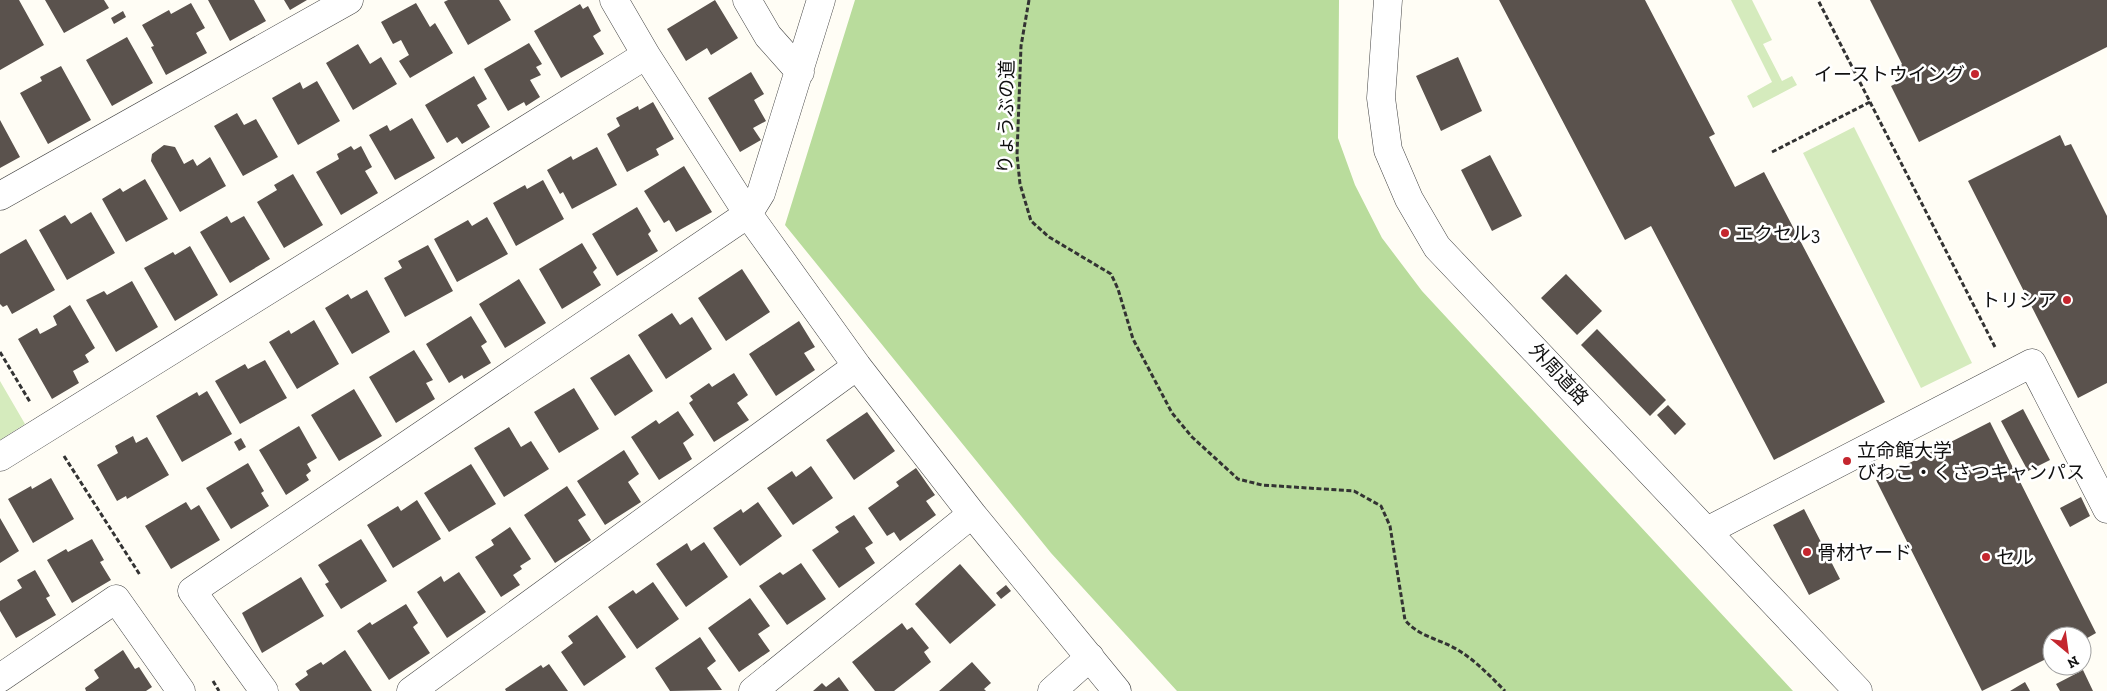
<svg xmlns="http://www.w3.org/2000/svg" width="2107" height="691" font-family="'Zilla Slab','Noto Sans JP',serif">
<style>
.green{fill:#d5ebbd}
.forest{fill:#b9dc9c}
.building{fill:#5a524d}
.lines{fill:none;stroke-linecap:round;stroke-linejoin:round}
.minor-casing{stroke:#444;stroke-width:29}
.path{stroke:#333;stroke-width:3;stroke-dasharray:5 2.5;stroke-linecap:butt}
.minor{stroke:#fff;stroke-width:28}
.poi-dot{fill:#c4262e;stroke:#fff;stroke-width:2}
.labels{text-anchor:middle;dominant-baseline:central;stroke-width:5;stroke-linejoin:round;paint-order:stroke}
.poi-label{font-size:19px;fill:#111;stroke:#fff;text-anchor:start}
.street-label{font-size:19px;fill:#111;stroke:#fff}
</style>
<rect width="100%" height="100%" fill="#fffdf5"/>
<path class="green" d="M1731,0H1752L1772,40L1763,44L1782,81L1792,76L1797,85L1753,108L1747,96L1772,82Z
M1854,127L1972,363L1921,388L1803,153Z
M0,381L25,424L0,440Z"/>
<path class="forest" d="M855,0H1339L1338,138L1355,185L1382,238L1422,291L1793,691H1177L1051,553L785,225Z"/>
<path class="building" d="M0,0H19L44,45L0,70Z
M45,0H104L109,8L64,33Z
M208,0H254L266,21L230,41Z
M284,0H307L290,10Z
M448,0H499L511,20L468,45L444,2Z
M715,0L738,38L711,55L707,48L686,61L667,29Z
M1499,0H1645L1715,134L1709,137L1735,187L1764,172L1885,402L1774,460L1651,226L1625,240Z
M1870,0H2107V47L1919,142L1891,86L1901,81L1894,68L1902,64Z
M191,3L205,28L196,33L207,53L166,75L151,47L154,46L142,25L169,10L171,14Z
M416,3L430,27L435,23L453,53L410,78L399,61L409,55L401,40L393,44L381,22Z
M580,4L583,9L588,6L601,31L593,36L604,54L561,78L534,31Z
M123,11L126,17L114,24L111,18Z
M127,37L153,83L112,106L86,60Z
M529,43L542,64L536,67L541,75L530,80L540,97L526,106L524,102L508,111L484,69Z
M358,44L370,64L381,57L397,84L353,110L326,63Z
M1458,57L1482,111L1441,131L1416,76Z
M61,66L91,120L48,144L20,93L42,81L40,77Z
M751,72L764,94L754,100L766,121L753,128L761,140L740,152L708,98Z
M474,76L487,99L477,105L490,127L462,144L457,137L447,143L425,105Z
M317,81L340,121L298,145L272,98L300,82L303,89Z
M653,102L674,139L656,149L659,155L627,172L607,134L620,126L616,118L638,106L639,110Z
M237,113L244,125L256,119L278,157L243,176L214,126Z
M412,118L435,158L395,180L369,135L387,125L390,131Z
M0,120L20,157L0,168Z
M2060,135L2065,146L2071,144L2107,216V383L2078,398L1968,181Z
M164,145L175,147L184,164L193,159L197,166L210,157L226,186L180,212L151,161L152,154Z
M351,146L354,150L361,146L372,167L365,171L378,193L341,215L316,172L339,159L337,154Z
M597,147L617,185L572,209L563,192L560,194L547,170L571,156L573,160Z
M1490,155L1522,216L1492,231L1461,170Z
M684,166L712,212L676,232L669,220L664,223L644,191Z
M293,174L323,225L284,248L257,202L277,190L274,185Z
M145,179L168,219L126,242L102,199L120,188L123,192Z
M543,180L564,219L516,246L493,203L525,185L527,189Z
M637,207L651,231L648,234L658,251L617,276L592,234Z
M91,212L115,253L67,280L39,230L65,215L71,224Z
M227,216L231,223L244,216L270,259L230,283L200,232Z
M487,217L508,254L457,282L434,239L468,220L472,226Z
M26,239L55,290L12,314L7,305L3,307L0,304V254Z
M582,243L597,268L593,272L601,285L562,309L539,269Z
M428,245L453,291L405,317L384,278L402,268L398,261Z
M190,246L218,295L175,321L144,268L173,252L175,255Z
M742,269L770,312L726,341L698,298Z
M1566,274L1602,311L1577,335L1541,298Z
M519,279L546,323L505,348L479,304Z
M132,281L158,327L116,352L86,300L104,291L107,295Z
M367,290L390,332L352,354L325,308L348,294L351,299Z
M70,305L95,348L85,355L89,362L73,371L79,383L52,399L18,339L37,328L40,334L57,325L53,316Z
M672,313L680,325L692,317L712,349L666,379L638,335Z
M471,316L487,342L481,346L491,363L464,379L462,375L449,383L426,344Z
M314,320L339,364L297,389L269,342L289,330L291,334Z
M799,321L815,347L804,353L815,370L776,396L749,354Z
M1597,329L1666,400L1650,416L1581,345Z
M414,350L433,380L426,383L435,399L396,423L369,377Z
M629,354L653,391L615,416L590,378Z
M265,360L287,398L240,424L215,381L245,364L248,369Z
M734,373L748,395L737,403L749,420L714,442L689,403L693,400L690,396L709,383L712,387Z
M574,388L599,429L559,453L534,412Z
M354,389L382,436L339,461L311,415Z
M207,391L232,434L182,462L156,416L197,392L199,396Z
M1668,405L1686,424L1675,435L1657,415Z
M2023,409L2050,460L2028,471L2001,421Z
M678,411L694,435L683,443L692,459L659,480L631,437L656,420L659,424Z
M867,412L895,451L854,480L826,440Z
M1990,422L2096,633L2082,641V636H2052V656L1982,691L1876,480Z
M299,426L317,458L307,464L311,471L306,475L309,480L286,495L259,450Z
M509,427L521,447L531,441L549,469L504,497L474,448Z
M133,436L136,443L147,437L169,475L127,499L126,496L117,501L97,465L118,453L115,446Z
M241,438L246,447L239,451L234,442Z
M624,450L639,474L628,482L641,502L605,525L577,481Z
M248,463L264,491L261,493L269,506L231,529L206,488Z
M471,464L496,504L449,532L424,493Z
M811,466L833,498L793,525L767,488L792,471L796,477Z
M916,468L935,495L926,501L936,515L900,541L894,532L887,536L868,508L899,486L896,482Z
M51,478L74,519L33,543L8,499L31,486L32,489Z
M567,486L586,515L578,520L591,540L555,563L524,515Z
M2081,497L2090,516L2070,527L2060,508Z
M417,500L441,539L393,568L367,525L398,506L401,511Z
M186,502L191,510L199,505L220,540L171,569L145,526Z
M758,502L782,536L740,566L713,528L741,509L743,513Z
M1804,509L1840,579L1809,595L1773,525Z
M854,515L873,543L865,548L875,563L839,588L812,550L839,532L835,527Z
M0,518L19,551L0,563Z
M510,527L531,559L520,566L522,569L513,575L520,585L501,597L475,557L494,545L491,540Z
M92,539L104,560L100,562L111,580L72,603L47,560L66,549L68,552Z
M361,539L387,581L341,609L325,584L329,582L318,565Z
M704,542L728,577L686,607L656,564L687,543L691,551Z
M801,563L826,599L787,625L759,586L780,572L783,575Z
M960,564L996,605L950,644L915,604Z
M35,570L50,596L46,598L56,615L16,638L0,611V601L22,588L17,580Z
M459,572L486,612L447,638L417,592L441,576L444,582Z
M301,577L324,616L262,653L242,613Z
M653,582L679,619L637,649L608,607L633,590L636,594Z
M1006,585L1011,591L1001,599L996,593Z
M750,598L770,626L758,634L770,651L739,672L708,628Z
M406,604L418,623L413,627L430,653L389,680L357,631L370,622L372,625Z
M597,615L626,657L584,686L561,652L573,643L568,636Z
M902,623L907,630L912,627L929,648L924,652L931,662L894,691H875L852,662Z
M700,637L716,661L707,668L722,690L670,691L655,668Z
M123,650L135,669L139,667L152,687L146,691H86L85,688L99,678L94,670Z
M345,650L372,691H300L295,684L308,675L306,671L321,662L323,665Z
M972,662L991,683L984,689L986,691H939Z
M549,664L568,691H506L505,689L541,665L543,668Z
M2083,670L2093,691H2060L2056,684Z
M839,677L849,691H813L822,683L826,687Z
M2025,682L2030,691H2010Z"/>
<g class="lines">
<g class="minor-casing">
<path id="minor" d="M747,0L768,36L800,72
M821,0L761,193L748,214L857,366L972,514L1117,691
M1388,0L1381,98L1388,150L1409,199L1437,247L1858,691
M0,196L349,0
M0,457L646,55
M1707,531L2032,363L2107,509
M0,678L116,599L181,691
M264,691L192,591L748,214L646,55L614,0
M411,691L857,366
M753,691L972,514
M1052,691L1090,657"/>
</g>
<path class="path" d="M1029,0L1021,46L1017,155L1020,184L1031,221L1049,237L1111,274L1118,289L1133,339L1172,413L1192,437L1238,479L1262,485L1354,491L1381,506L1390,526L1405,620C1419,637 1440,639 1458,650C1476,661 1490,676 1505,691
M1870,102L1995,347
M1772,152L1870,102L1818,0
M0,352L30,402
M64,456L140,575
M213,681L219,691"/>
<use href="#minor" class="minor"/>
</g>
<g class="poi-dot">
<circle cx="1975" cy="74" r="5"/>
<circle cx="1725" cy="233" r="5"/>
<circle cx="2067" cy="300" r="5"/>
<circle cx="1847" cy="461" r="5"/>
<circle cx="1807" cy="552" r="5"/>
<circle cx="1986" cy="557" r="5"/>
</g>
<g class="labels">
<g class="poi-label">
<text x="1965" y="74" text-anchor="end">イーストウイング</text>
<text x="1735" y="233">エクセル3</text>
<text x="2057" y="300" text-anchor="end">トリシア</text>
<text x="1857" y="450">立命館大学<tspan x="1857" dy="22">びわこ・くさつキャンパス</tspan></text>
<text x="1817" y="552">骨材ヤード</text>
<text x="1996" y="557">セル</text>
</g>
<g class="street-label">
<text transform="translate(1006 117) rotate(-89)">りょうぶの道</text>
<text transform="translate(1559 374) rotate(47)">外周道路</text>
</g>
</g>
<g transform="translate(2067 651) rotate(151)"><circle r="24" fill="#ffffff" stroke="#a0a0a0"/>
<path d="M0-4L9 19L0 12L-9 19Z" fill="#c4262e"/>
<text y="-8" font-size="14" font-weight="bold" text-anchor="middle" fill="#111111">N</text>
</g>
</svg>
